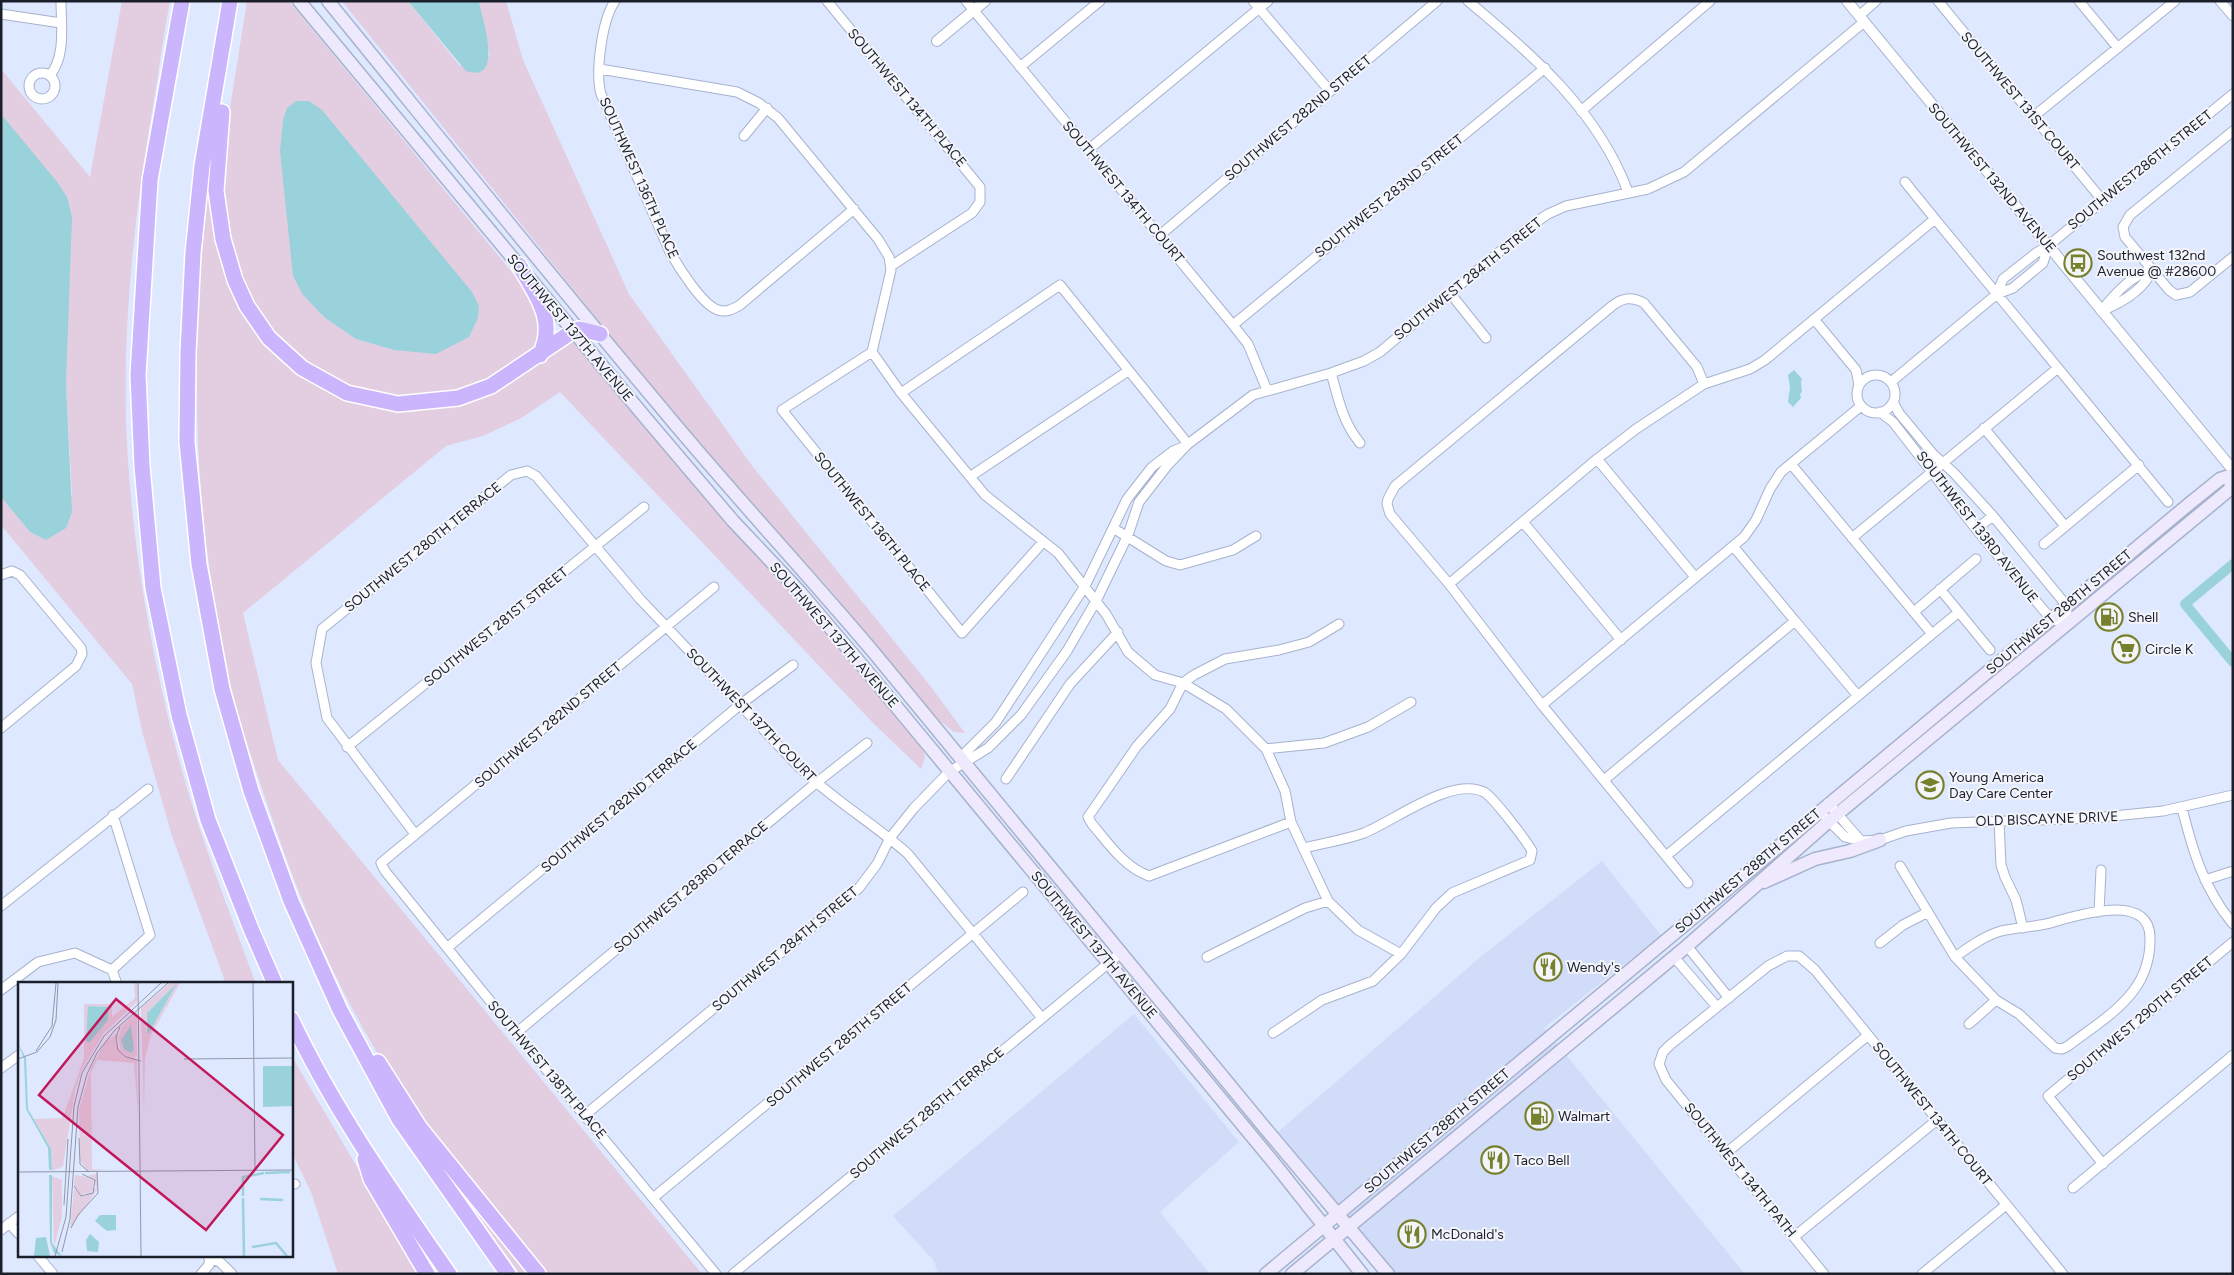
<svg xmlns="http://www.w3.org/2000/svg" width="2234" height="1275" font-family="Figtree,sans-serif">
<style>
.built{fill:#d1dcf9}
.green{fill:#e3cde1;fill-rule:evenodd}
.water{fill:#99d2da}
.lines{fill:none;stroke-linecap:round;stroke-linejoin:round}
.canal{stroke:#99d2da;stroke-width:10}
.minor-casing{stroke:#a7b2cd;stroke-width:11}
.tertiary-casing{stroke:#a7b2cd;stroke-width:12}
.secondary-casing{stroke:#a7b2cd;stroke-width:15}
.motorway-casing{stroke:#fff;stroke-width:18}
.minor{stroke:#fff;stroke-width:9}
.tertiary{stroke:#fff;stroke-width:10}
.secondary{stroke:#efe9fe;stroke-width:12}
.motorway{stroke:#cbb5fc;stroke-width:15}
.labels{text-anchor:middle;dominant-baseline:central;stroke-width:4;stroke-linejoin:round;paint-order:stroke}
.street-label{font-size:14px;fill:#1b1f2a;stroke:#f3f5fb}
.poi-label{font-size:14px;fill:#1b1f2a;stroke:#f3f5fb;text-anchor:start}
.inset-river{fill:none;stroke:#99d2da;stroke-width:2.5}
.inset-road{fill:none;stroke:#9098aa;stroke-width:1}
.view{fill:#c2185b;fill-opacity:0.15;stroke:#c2185b;stroke-width:2.5}
.inset-edge{fill:none;stroke:#1b1f2a;stroke-width:2.5}
</style>
<rect width="100%" height="100%" fill="#dee8ff"/>
<path class="built" d="M1602,861L1661,935L1544,1028L1745,1274H1397L1278,1132L1484,954Z
M1134,1014L1239,1142L1160,1212L1210,1274H938L934,1261L893,1216Z"/>
<path class="green" d="M122,1H170C163,36 159,71 153,106C135,210 123,316 126,422C130,531 148,640 175,745C196,827 227,905 256,984H226L172,836L142,731L132,684L1,525V497L30,532L72,495L66,383L67,197L1,114V69L90,177Z
M247,1H289L534,299L541,311L538,345L529,354L488,381L455,391L405,397L367,391L348,385L304,361L289,349L260,318L236,265L227,221L224,181L226,133ZM303,295L479,306L478,318L469,336L394,350L356,339L325,318Z
M342,1H408L460,66L490,56L479,1H506L523,60L629,294L753,467L928,683L965,733L954,732L935,717L826,585L735,485L625,354Z
M209,184L230,285L319,384L441,405L567,340H574L693,484L788,587L921,745L925,757L921,769L873,723L560,392L523,417L483,436L446,446L243,613L278,760L702,1274H545C506,1226 465,1180 428,1131C407,1103 388,1072 371,1042C327,967 294,885 267,803C257,773 246,743 238,713C228,679 222,643 216,609C191,467 192,326 209,184Z
M291,1055L420,1274H338L311,1192L291,1151Z
M447,1171L533,1274H520Z"/>
<path class="water" d="M408,1H479C482,19 505,84 466,71Z
M296,101H309L322,110L472,292L479,306L478,318L469,337L436,354L394,350L356,339L325,318L303,295L293,276L280,151L283,120L287,108Z
M1,114L58,183L67,197L72,217L66,383L72,512L66,528L46,540L30,532L1,497Z
M1794,370L1802,379L1801,383L1802,392L1800,394L1801,398L1793,407L1788,402L1790,387L1788,375Z"/>
<g class="lines">
<path class="canal" d="M2233,564L2185,604L2233,662"/>
<g class="minor-casing">
<path id="minor" d="M615,1C602,20 595,72 601,94L670,252C678,266 702,305 718,310C726,313 733,309 740,305L854,209
M827,1L980,187V202L972,213L891,266
M966,1L1233,325L1248,344L1267,390
M1253,1L1329,90
M1468,1C1532,54 1599,112 1628,192
M1938,1L2103,201
M2079,1L2118,48
M2220,1L2233,16
M1,14L61,23
M1859,16L1876,1
M1020,67L1100,1
M600,69L737,92L759,103L778,118L878,239L889,257L891,270L872,352
M29 86a13 13 0 1 1 26 0a13 13 0 1 1-26 0Z
M50,75C66,57 61,24 61,1
M1581,111L1710,1
M2033,117L2175,1
M2233,131L2130,215L2123,227L2125,237L2169,290L2176,295L2190,292L2233,257
M744,136L767,108
M1088,150L1268,1
M1935,219L2058,368
M1159,236L1437,1
M2152,270C2144,290 2121,303 2101,311C2114,295 2132,274 2152,270Z
M1450,293L1486,338
M1997,294L2003,279L2036,253L2048,246L2233,94
M1814,319L1856,370L1859,385
M1233,325L1545,68
M872,352L901,393L985,495L1058,553L1106,614L1128,652L1155,675L1183,683L1226,709L1266,749L1285,791L1291,822L1328,901L1358,930L1401,954
M872,352L782,410L962,633L1043,542
M1331,373C1339,400 1342,421 1360,443
M1857 394a19 19 0 1 1 38 0a19 19 0 1 1-38 0Z
M1891,382L1997,294L2013,288L2043,263L2048,246
M901,393L1060,285L1188,444
M1880,412L1893,422L1976,529L2051,619L2066,624L2067,606L1993,516L1954,473L1933,454L1899,413L1893,402
M1984,428L2065,526
M1597,459L1695,577
M1791,464L1932,634L1959,612
M971,476L1128,371
M1523,522L1621,640
M1113,528L1166,561L1180,565L1233,550L1256,536
M1976,529L1993,516
M1852,538L2058,368L2168,502
M2044,544L2139,465
M1733,546L1795,621
M1,575L12,571L20,575L81,648L82,654L76,666L1,728
M1449,584L1597,459L1636,429L1704,384L1750,369L1765,360L1935,219L1905,182
M714,587L381,863L385,871L516,1033L716,1274
M1940,589L1990,650
M1914,612L1976,559
M1542,705L1744,537L1756,520L1770,489L1781,472L1861,406
M347,747L644,507
M1266,749L1324,743L1368,727L1411,702
M963,762L964,754L996,722L1085,586L1127,499L1152,467L1173,451L1183,447
M1006,779L1070,684L1118,632
M1604,780L1795,621L1858,696
M1828,803L1861,841
M2182,808C2193,852 2204,889 2233,924
M113,815L150,935L112,970L117,984
M1826,818L1845,837L1861,841L1880,840L1906,831L1951,823L2094,818L2163,811L2233,795
M1999,821L2001,865L2005,877L2016,900L2023,928
M1291,822L1149,876C1124,867 1109,844 1092,824L1088,817L1137,746L1170,709L1183,683L1194,675L1225,659L1279,650L1309,642L1339,624
M415,834L327,718L316,663L322,629L511,475L527,471L536,476L640,599L798,766C832,799 873,823 908,854L1042,1018
M1666,856L1932,634
M1900,866L1955,957L1996,1000L2019,1014L2055,1048L2062,1049L2068,1046C2090,1029 2117,1013 2134,990C2145,975 2150,958 2150,940C2152,889 2073,917 2046,924C2031,927 2015,928 2001,931C1984,936 1969,947 1955,957
M2205,880L2233,871
M1688,883L1542,705L1449,584L1390,514L1387,504L1388,499L1395,486L1612,306C1622,298 1631,296 1644,303L1697,367L1704,384
M1,906L148,789
M2099,912L2101,870
M1880,943L1903,925L1928,912
M1687,946L1729,998
M447,948L741,704L793,665
M1207,957L1305,908L1328,901
M1674,957L1717,1007
M1,990L38,962L75,953L112,970
M1969,1024L1996,1000
M516,1033L816,783L867,743
M1273,1033L1322,1000L1373,981L1401,954L1436,908L1452,893L1530,860L1532,851C1526,840 1493,797 1484,792C1452,776 1394,821 1364,833C1345,840 1323,843 1304,848
M1,1068L19,1055
M585,1115L859,888L877,864L890,838L914,808L949,772L988,748L1021,715L1067,651L1096,601L1128,535L1139,502L1167,466L1188,444L1253,395L1331,373L1364,361L1380,352L1529,227L1548,214L1566,206L1648,189L1684,172L1864,22
M1725,1154L1867,1036
M2103,1164L2048,1096L2233,942
M291,1185L295,1184
M2073,1188L2233,1055
M653,1198L1023,892
M9,1223L19,1234
M1,1230L19,1216
M1794,1237L1937,1120
M38,1256L53,1274
M209,1259L220,1262L232,1274
M201,1274L209,1265L210,1256
M733,1274L1122,952
M1824,1274L1666,1080L1659,1064L1663,1052L1670,1045L1768,966L1787,956H1799L1815,970L2063,1274
M1922,1274L2006,1205"/>
</g>
<g class="tertiary-casing">
<path id="tertiary" d="M1847,1L2233,470
M937,41L985,1"/>
</g>
<g class="secondary-casing">
<path id="secondary" d="M299,1L644,416L733,521L800,592L861,664L1274,1163L1362,1274
M328,1C438,136 547,272 659,405C729,490 804,570 875,654L1265,1128L1388,1274
M1764,882L1815,859L1850,851L1880,840
M1266,1274L2189,504L2220,479L2233,475
M1292,1274L1687,946L1829,821L2229,490L2233,481"/>
</g>
<g class="motorway-casing">
<path id="motorway" d="M182,1L150,180L138,375L142,466L153,588L179,715L208,820L251,929L275,984
M230,1L202,166L193,253L188,353L187,442L199,564L222,689L251,791L291,901L340,1010L399,1119L508,1274
M222,112L216,191L223,239L235,280L247,306L269,338L302,368L347,393L398,404L458,398L491,386L573,331L579,329L600,334
M519,265C536,295 557,320 540,355
M291,1019C334,1110 392,1192 449,1274
M378,1062L420,1128L538,1274
M365,1159L371,1179L427,1274"/>
</g>
<use href="#minor" class="minor"/>
<use href="#tertiary" class="tertiary"/>
<use href="#secondary" class="secondary"/>
<use href="#motorway" class="motorway"/>
</g>
<defs>
<g id="bus-ring" transform="scale(1.4375)"><circle r="9.5" fill="#f3f5fb" stroke="#77802c" stroke-width="1.5"/><path d="M-5-6H5V4H4V6H2V4H-2V6H-4V4H-5ZM-3.5-4V0h7V-4ZM-3.5 1.2v1.5H-2V1.2ZM2 1.2v1.5H3.5V1.2Z" fill="#77802c"/></g>
<g id="fuel-ring" transform="scale(1.4375)"><circle r="9.5" fill="#f3f5fb" stroke="#77802c" stroke-width="1.5"/><path d="M-5.5-6h7V0h2V4h1.3V-2.5L3-4.5l.8-.8L6-3V5H2.5V1h-1V6h-7ZM-4.2-4.7v3.2H.2V-4.7Z" fill="#77802c"/></g>
<g id="supermarket-ring" transform="scale(1.4375)"><circle r="9.5" fill="#f3f5fb" stroke="#77802c" stroke-width="1.5"/><path d="M-6-5.5h2.5l.6 2H6L4.5 2H-2.5L-4.4-4H-6ZM-1.5 3.2a1.3 1.3 0 1 0 .1 0ZM3 3.2a1.3 1.3 0 1 0 .1 0Z" fill="#77802c"/></g>
<g id="school-ring" transform="scale(1.4375)"><circle r="9.5" fill="#f3f5fb" stroke="#77802c" stroke-width="1.5"/><path d="M0-5L7-2L0 1L-7-2ZM-4 1L0 2.5L4 1V4Q0 6-4 4Z" fill="#77802c"/></g>
<g id="restaurant-ring" transform="scale(1.4375)"><circle r="9.5" fill="#f3f5fb" stroke="#77802c" stroke-width="1.5"/><path d="M-5-6h1v4h1v-4h1v4h1v-4h1v5L-1.5 .5V6h-2V.5L-5-1ZM5-6V6H3V1.5H1.5Q1.5-4 5-6Z" fill="#77802c"/></g>
</defs>
<g fill-rule="evenodd">
<use href="#bus-ring" x="2078" y="263"/>
<use href="#fuel-ring" x="2109" y="617"/>
<use href="#supermarket-ring" x="2126" y="649"/>
<use href="#school-ring" x="1930" y="785"/>
<use href="#restaurant-ring" x="1548" y="967"/>
<use href="#fuel-ring" x="1539" y="1116"/>
<use href="#restaurant-ring" x="1495" y="1160"/>
<use href="#restaurant-ring" x="1412" y="1234"/>
</g>
<g class="labels">
<g class="street-label">
<text transform="translate(907 98) rotate(50)">SOUTHWEST 134TH PLACE</text>
<text transform="translate(2020 101) rotate(50)">SOUTHWEST 131ST COURT</text>
<text transform="translate(1298 118) rotate(-40)">SOUTHWEST 282ND STREET</text>
<text transform="translate(2140 170) rotate(-39)">SOUTHWEST286TH STREET</text>
<text transform="translate(639 178) rotate(66)">SOUTHWEST 136TH PLACE</text>
<text transform="translate(1992 178) rotate(50)">SOUTHWEST 132ND AVENUE</text>
<text transform="translate(1123 192) rotate(50)">SOUTHWEST 134TH COURT</text>
<text transform="translate(1389 196) rotate(-39)">SOUTHWEST 283ND STREET</text>
<text transform="translate(1468 279) rotate(-39)">SOUTHWEST 284TH STREET</text>
<text transform="translate(570 328) rotate(50)">SOUTHWEST 137TH AVENUE</text>
<text transform="translate(872 522) rotate(51)">SOUTHWEST 136TH PLACE</text>
<text transform="translate(1977 527) rotate(52)">SOUTHWEST 133RD AVENUE</text>
<text transform="translate(423 547) rotate(-39)">SOUTHWEST 280TH TERRACE</text>
<text transform="translate(2059 612) rotate(-40)">SOUTHWEST 288TH STREET</text>
<text transform="translate(496 627) rotate(-39)">SOUTHWEST 281ST STREET</text>
<text transform="translate(834 635) rotate(49)">SOUTHWEST 137TH AVENUE</text>
<text transform="translate(751 715) rotate(46)">SOUTHWEST 137TH COURT</text>
<text transform="translate(548 725) rotate(-40)">SOUTHWEST 282ND STREET</text>
<text transform="translate(619 806) rotate(-40)">SOUTHWEST 282ND TERRACE</text>
<text transform="translate(2047 819) rotate(-2)">OLD BISCAYNE DRIVE</text>
<text transform="translate(1748 871) rotate(-40)">SOUTHWEST 288TH STREET</text>
<text transform="translate(691 887) rotate(-40)">SOUTHWEST 283RD TERRACE</text>
<text transform="translate(1094 945) rotate(50)">SOUTHWEST 137TH AVENUE</text>
<text transform="translate(785 949) rotate(-40)">SOUTHWEST 284TH STREET</text>
<text transform="translate(2140 1019) rotate(-40)">SOUTHWEST 290TH STREET</text>
<text transform="translate(839 1045) rotate(-40)">SOUTHWEST 285TH STREET</text>
<text transform="translate(547 1070) rotate(50)">SOUTHWEST 138TH PLACE</text>
<text transform="translate(927 1113) rotate(-40)">SOUTHWEST 285TH TERRACE</text>
<text transform="translate(1932 1114) rotate(51)">SOUTHWEST 134TH COURT</text>
<text transform="translate(1437 1131) rotate(-40)">SOUTHWEST 288TH STREET</text>
<text transform="translate(1740 1170) rotate(51)">SOUTHWEST 134TH PATH</text>
</g>
<g class="poi-label">
<text x="2097" y="255">Southwest 132nd<tspan x="2097" dy="16">Avenue @ #28600</tspan></text>
<text x="2128" y="617">Shell</text>
<text x="2145" y="649">Circle K</text>
<text x="1949" y="777">Young America<tspan x="1949" dy="16">Day Care Center</tspan></text>
<text x="1567" y="967">Wendy's</text>
<text x="1558" y="1116">Walmart</text>
<text x="1514" y="1160">Taco Bell</text>
<text x="1431" y="1234">McDonald's</text>
</g>
</g>
<g transform="translate(18 982)">
<rect width="275" height="275" fill="#dee8ff"/>
<path d="M116,1H119V20L85,52L63,90L57,109L45,184L34,189L33,167L16,137L44,136L46,132L66,76V22H94V35L117,16ZM70,24L91,25V36L80,50ZM152,1H162L133,53L127,77L126,131L123,26ZM158,2L131,51L128,50L129,31ZM119,30V74L115,76L103,70L98,61L104,44ZM99,51L103,71L119,77L120,131L116,81L79,78L73,91L74,187L89,188L70,189L62,179L61,128L73,85L88,59ZM80,192V206L52,247L56,207L66,215L79,205L71,193ZM57,193L75,196V210L63,213L56,204ZM34,194L44,198V235L36,265Z" fill="#e3cde1" fill-rule="evenodd"/>
<path d="M159,1L131,51H129V31ZM70,24L91,25L90,38L71,61L68,59ZM113,43L116,68L113,71L106,67L103,58ZM0,61L8,76L10,127L33,167L34,188H31L30,166L8,127L6,77ZM245,84H275V124L245,125ZM31,193H34V261L44,274L36,271L32,260ZM82,233H98V248L89,249L77,239ZM72,252L81,260L80,270L69,269L68,258ZM28,255L32,274H16L18,256Z" fill="#99d2da"/>
<path class="inset-river" d="M247,191L272,190M225,214V195L246,191M225,216L226,274M242,217L265,218M234,265L258,261L269,274"/>
<path class="inset-road" d="M120,1L123,274M235,1L237,188M102,45L98,55L100,68L108,75L123,79M18,69L34,44L38,1M0,77L19,70L32,55L38,38L40,1M166,77L275,76M61,156L62,182L71,190M0,190L275,188M56,204L63,214L75,211L77,198L64,192M46,223L50,157M53,246L60,233L80,211L79,190M44,270L52,237L60,125L69,92L79,71L97,48L150,1M37,274L48,235L56,124L64,91L86,54L143,1"/>
<path class="view" d="M98,17L265,153L188,248L21,113Z"/>
<rect width="275" height="275" class="inset-edge"/>
</g>
<rect width="2234" height="1275" fill="none" stroke="#1b1f2a" stroke-width="5"/>
</svg>
